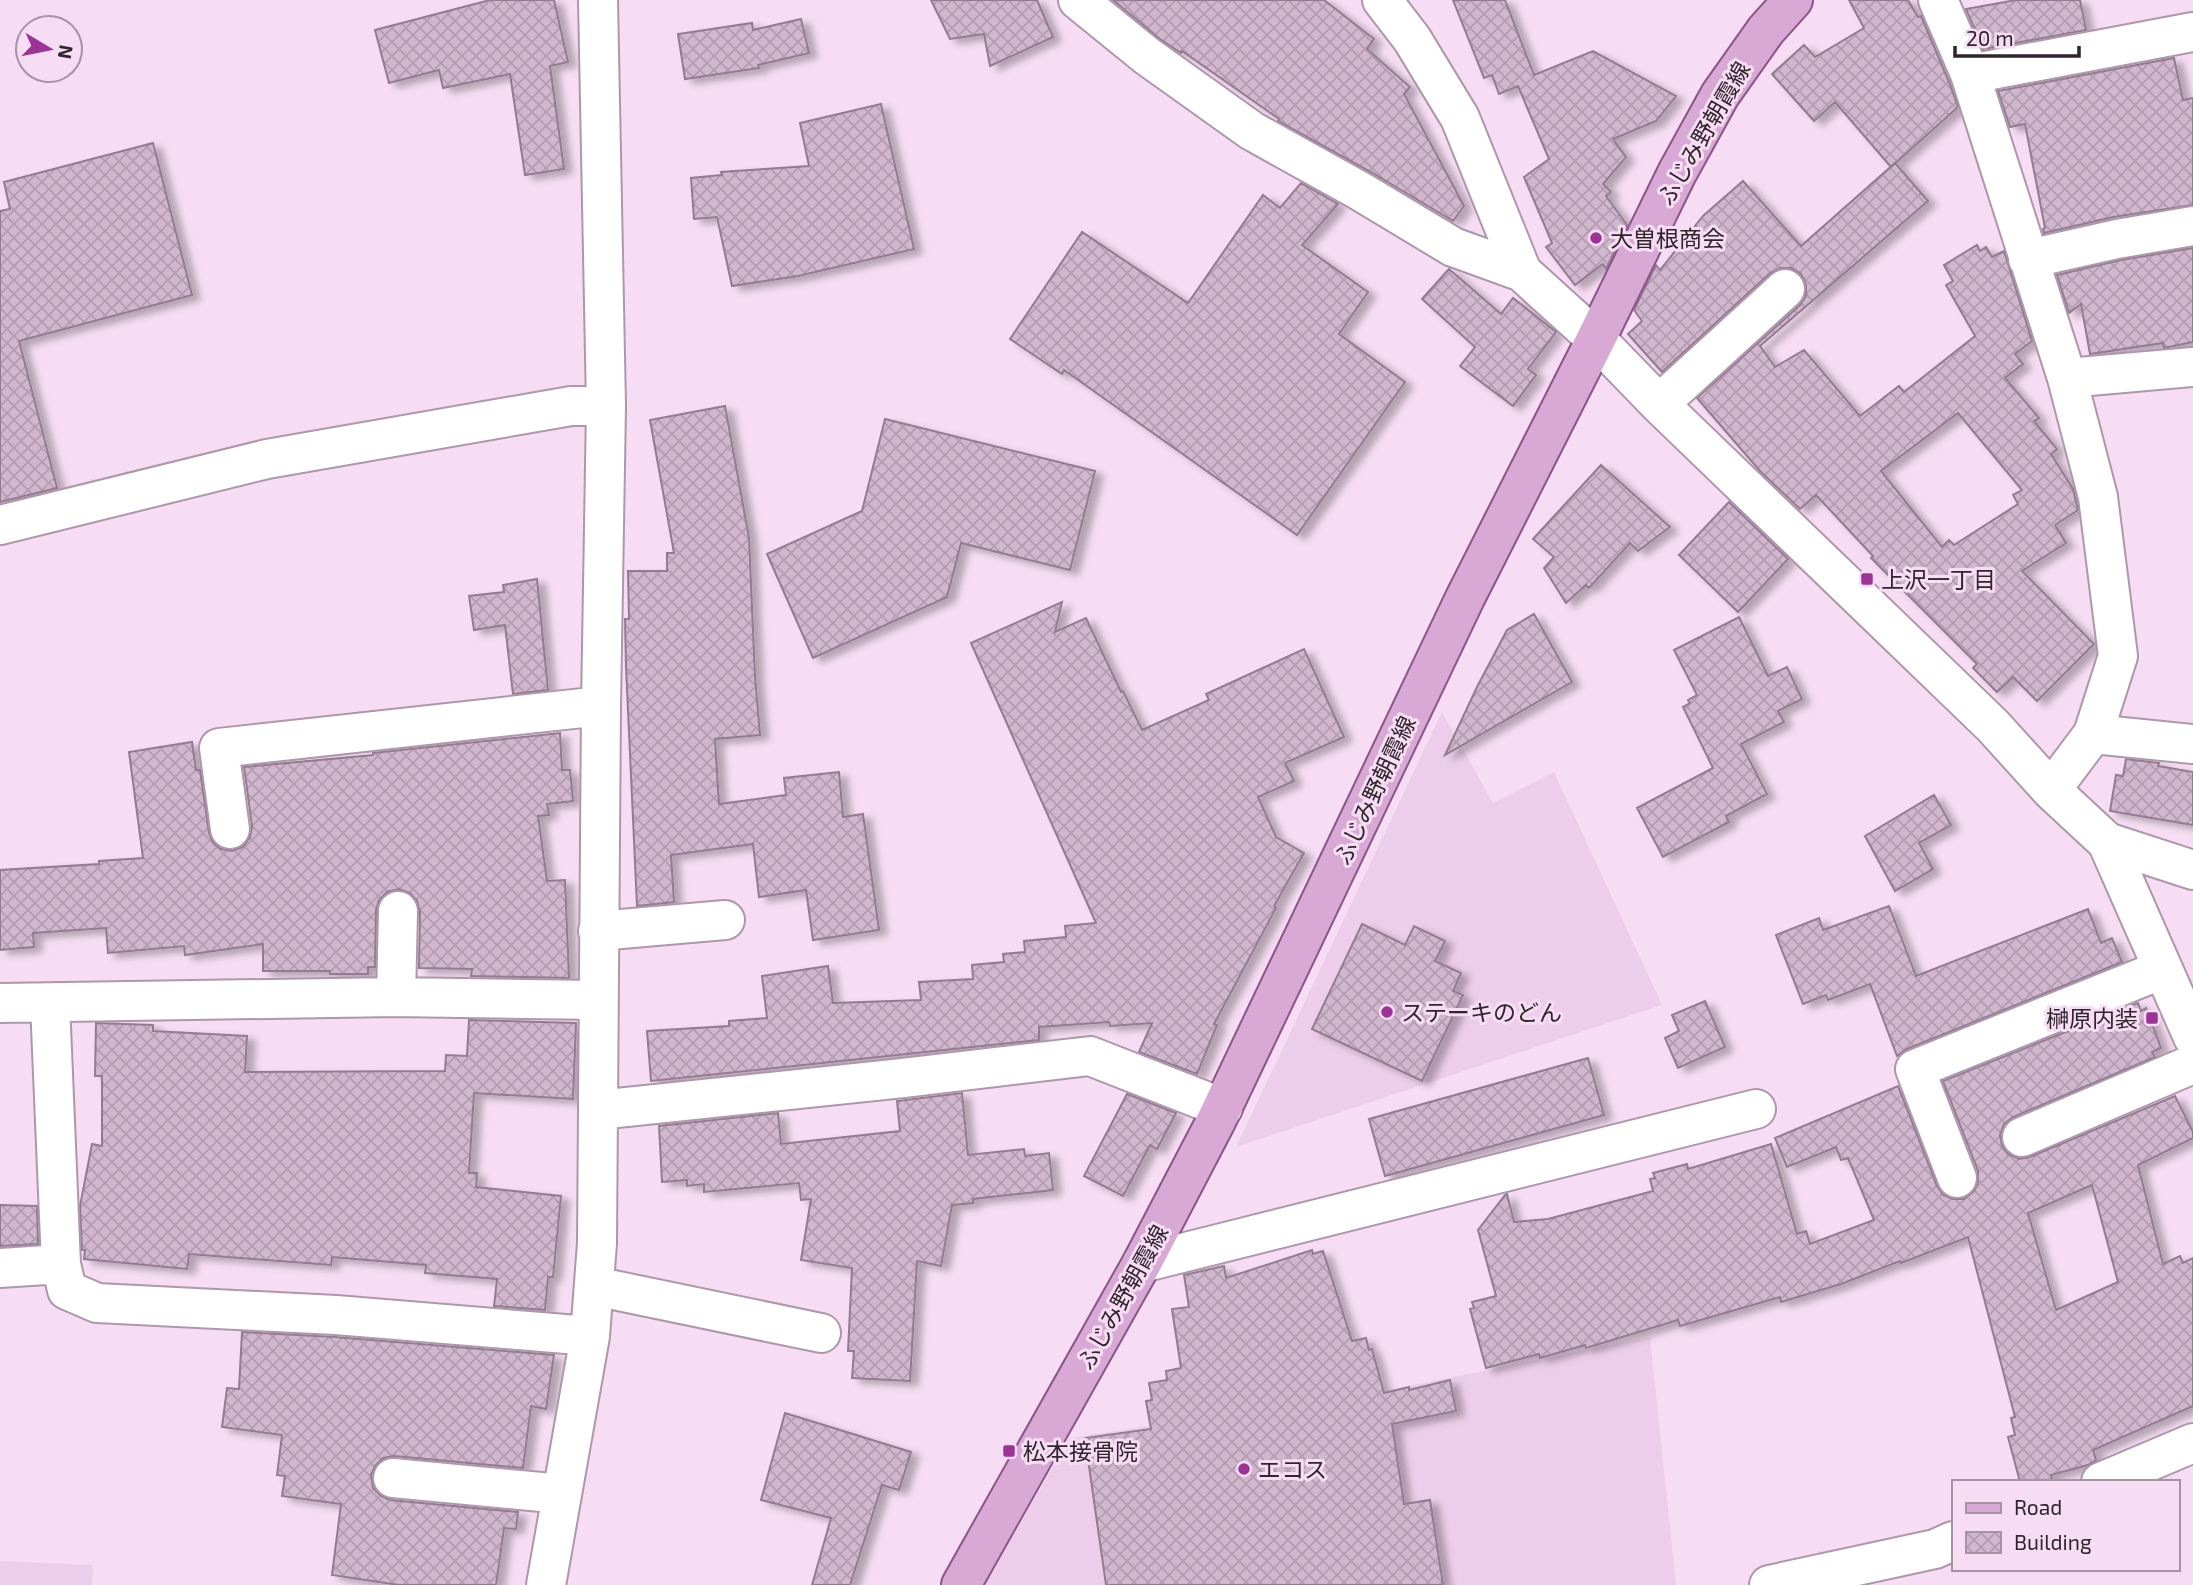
<svg xmlns="http://www.w3.org/2000/svg" width="2193" height="1585" font-family="'Exo 2','Noto Sans JP',sans-serif">
<style>
.built{fill:#edceea}
.building{fill:url(#building-cross-hatch);stroke:#937c91;stroke-width:2;fill-rule:evenodd;filter:url(#shadow)}
.lines{fill:none;stroke-linecap:round;stroke-linejoin:round}
.minor-casing{stroke:#ae97ac;stroke-width:42}
.major-casing{stroke:#8b5687;stroke-width:42}
.minor{stroke:#fff;stroke-width:38}
.major{stroke:#d7a9d4;stroke-width:38}
.poi-dot{fill:#9c3498;stroke:#f6ddf3;stroke-width:2.5}
.labels{text-anchor:middle;dominant-baseline:central;stroke-width:6;stroke-linejoin:round;paint-order:stroke}
.street-label{font-size:23px;fill:#2e252d;stroke:#f6ddf3}
.poi-label{font-size:23px;fill:#2e252d;stroke:#f6ddf3;text-anchor:start}
</style>
<defs>
<pattern id="building-cross-hatch" width="8" height="8" patternUnits="userSpaceOnUse" patternTransform="scale(1.75)"><rect width="8" height="8" fill="#d0b7cd"/><path d="M0 0l8 8M0 8l8-8" fill="none" stroke="#b39db0"/></pattern>
<filter id="shadow"><feDropShadow dx="8" dy="4.5" stdDeviation="3.5" flood-color="#0004"/></filter>
</defs>
<rect width="100%" height="100%" fill="#f6ddf3"/>
<path class="built" d="M1442,712L1493,803L1554,772L1662,1005L1236,1147Z
M1650,1337L1676,1585H985L1070,1438L1389,1390Z
M0,1561L93,1565L92,1585H0Z"/>
<path class="building" d="M490,0H554L568,62L550,66L564,169L525,175L510,74L443,88L439,70L389,83L375,30Z
M931,0H1037L1053,37L990,66L984,34L950,39Z
M1113,0H1324L1374,39L1367,49L1410,87L1404,94L1464,206L1453,221L1371,172L1278,121L1279,119L1182,51L1181,53L1160,39Z
M1453,0H1505L1534,75L1593,51L1676,96L1656,121L1613,139L1626,157L1603,184L1611,192L1606,196L1627,225L1606,269L1603,264L1575,285L1546,247L1552,243L1524,177L1549,159L1518,86L1499,94L1492,75L1484,78Z
M1849,0H1908L1918,17L1921,16L1949,82L1958,107L1891,167L1835,102L1814,121L1772,74L1804,45L1815,57L1864,28Z
M2016,0H2080L2086,30L1983,49L1966,9Z
M801,19L809,53L758,65L759,68L685,79L678,34L752,23L753,30Z
M2174,58L2183,100L2193,98V205L2113,217L2044,233L2043,229L2045,228L2025,124L2010,127L1998,91Z
M881,104L914,249L798,276L732,286L717,217L694,219L691,178L722,175L721,172L809,166L800,123Z
M153,143L192,295L19,341L57,488L0,502V211L10,209L4,182Z
M1895,163L1928,201L1760,346L1775,367L1804,350L1860,416L1899,386L1904,392L1975,336L1946,285L1953,281L1944,265L1977,245L1980,251L1986,247L1992,257L2004,251L2032,341L2015,354L2023,364L2005,378L2039,418L2034,421L2057,449L2051,454L2073,489L2078,510L2055,525L2066,543L2022,571L2094,644L2037,701L2013,677L1997,692L1973,668L1977,664L1871,558L1873,556L1816,495L1800,509L1760,471L1697,398L1800,305L1806,296V285L1801,274L1791,268H1781L1770,273L1662,372L1628,334L1642,321L1634,310L1656,265L1660,270L1703,216L1743,181L1801,246ZM1958,413L2022,490L2013,495L2018,504L1954,545L1949,540L1942,547L1881,471Z
M1301,183L1338,204L1302,245L1368,292L1339,334L1405,382L1297,535L1064,370L1062,374L1010,339L1082,232L1188,303L1263,195L1280,208Z
M2193,248V342L2164,348L2163,343L2090,354L2081,304L2069,313L2057,275L2121,260Z
M1449,269L1501,314L1513,298L1556,332L1528,369L1536,375L1513,406L1460,366L1475,347L1422,299Z
M725,406L749,538L755,677L760,735L715,739L719,804L786,795L784,778L839,772L843,817L863,814L879,930L813,940L806,890L759,897L753,844L671,855L674,902L637,906L626,667L625,619H629L628,571H667V553H674L650,420Z
M885,419L1095,471L1070,570L961,543L947,597L813,658L767,554L862,511Z
M1601,465L1670,527L1638,551L1630,543L1589,588L1586,585L1566,603L1544,568L1554,557L1533,539Z
M1729,502L1788,559L1738,612L1679,555Z
M537,579L548,690L513,694L505,625L474,630L469,596L504,592L503,585Z
M1062,602L1055,632L1086,618L1121,692L1123,691L1142,730L1209,700L1206,694L1304,649L1344,737L1285,763L1294,781L1258,797L1276,837L1304,853L1274,906L1276,908L1214,1024L1217,1025L1197,1074L1139,1052L1152,1023L1110,1026L1109,1022L1039,1027V1040L651,1081L647,1031L729,1026V1021L767,1018L762,976L828,966L833,1003L921,1000L919,982L973,979L972,965L1004,962L1003,954L1025,952L1024,941L1066,937L1065,926L1096,923L971,643Z
M1534,614L1572,682L1445,755L1477,687L1507,630Z
M1739,617L1768,676L1787,667L1802,699L1778,711L1784,722L1741,744L1767,794L1726,816L1729,822L1663,857L1637,808L1713,768L1683,707L1690,703L1688,700L1697,695L1674,650Z
M560,733L562,770H570L573,801L547,804L549,815L538,816L547,881L565,880L569,978L471,976L472,969L419,968L420,912L417,901L410,893L399,889L387,892L379,900L376,910L375,967H368V974H330V971H263V944L185,955L184,946L108,953L106,928L33,933L34,947L0,950V870L99,864V861L143,858L129,752L192,742L196,770H200L209,833L213,843L221,849L232,851L243,847L250,837L252,826L244,767L373,755V753Z
M2126,759L2159,763L2158,766L2193,772V825L2110,811L2116,775L2123,776Z
M1934,795L1951,825L1919,843L1933,869L1895,891L1865,836Z
M1889,906L1916,976L2088,909L2101,943L2112,938L2122,962L1907,1049L1897,1056L1870,984L1828,1000L1826,995L1803,1004L1776,935L1819,918L1823,930Z
M1362,924L1405,945L1414,926L1445,941L1435,961L1461,973L1453,991L1463,995L1422,1081L1312,1029Z
M1705,1001L1725,1047L1678,1068L1665,1038L1679,1031L1672,1015Z
M2138,1003L2141,1011L2146,1008L2161,1048L2152,1052L2155,1057L2013,1117L2004,1124L2000,1135L2002,1146L2008,1154L2019,1159L2030,1157L2175,1096L2193,1132V1138L2138,1165L2163,1264L2180,1256L2183,1263L2193,1258V1406L2093,1450L2096,1460L2088,1465L2051,1475L2053,1482H2020L2008,1437L2015,1435L2011,1418L2015,1417L1968,1237L1901,1263L1900,1261L1841,1284L1781,1302L1780,1297L1680,1326L1678,1320L1586,1348L1585,1345L1540,1358L1539,1354L1486,1368L1470,1309L1474,1308L1472,1302L1496,1296L1478,1230L1505,1195L1507,1194L1514,1222L1548,1219L1653,1191L1650,1179L1655,1178L1653,1173L1687,1164L1688,1169L1771,1144L1797,1234L1806,1231L1810,1244L1874,1220L1848,1158L1841,1160L1836,1147L1787,1167L1775,1138L1898,1086L1937,1186L1943,1195L1953,1199H1964L1974,1191L1978,1182V1171L1943,1081ZM2092,1185L2118,1282L2056,1310L2028,1213Z
M469,1020L576,1023L573,1099L474,1093L469,1173H477L476,1187L561,1196L553,1277H548L545,1310L494,1306L497,1279L425,1273L426,1265L332,1257L331,1265L189,1254L187,1269L84,1259L85,1250H82L80,1206L92,1144L102,1146V1076H95L96,1023L153,1025V1031L247,1036L245,1072L445,1071L446,1055L467,1056Z
M1588,1058L1604,1115L1385,1176L1369,1119Z
M962,1093L968,1155L1024,1149L1025,1156L1049,1153L1053,1190L973,1199V1203L952,1205L941,1266L917,1261L910,1381L852,1378L854,1351H848L852,1268L801,1260L811,1199L801,1200L799,1183L704,1192V1184L687,1186V1180L662,1182L659,1126L778,1113L781,1144L900,1131L897,1101Z
M1127,1094L1176,1113L1157,1149L1150,1145L1123,1196L1084,1176Z
M0,1205L37,1206L38,1244L0,1246Z
M1312,1250L1313,1254L1323,1251L1352,1341L1366,1338L1369,1350L1372,1349L1384,1393L1409,1387V1390L1450,1380L1456,1411L1392,1424L1404,1504L1430,1500L1443,1585H1106L1085,1438L1151,1429L1146,1401L1152,1400L1149,1383L1167,1380L1166,1371L1181,1368L1172,1309L1189,1307L1184,1275L1224,1266L1226,1278Z
M242,1332L335,1337L554,1355L546,1409L531,1406L523,1468L394,1456L383,1458L375,1466L371,1475L373,1488L381,1496L390,1500L518,1512L516,1529L504,1528L496,1585H399L332,1575L341,1504L282,1496L285,1476L277,1475L282,1435L222,1427L227,1388L239,1389Z
M785,1413L911,1452L899,1490L882,1485L850,1585H812L831,1518L761,1500Z"/>
<g class="lines">
<g class="minor-casing">
<path id="minor" d="M1078,0L1147,56L1252,131L1360,191L1453,247L1522,272L1596,339L1659,404L1993,726L2051,790L2107,842L2193,1037
M1382,0L1412,39L1460,118L1522,272
M1938,0L1970,74L2067,378L2098,497L2118,656L2093,734L2051,790
M1970,74L2193,32
M2028,259L2117,239L2193,226
M2067,378L2193,367
M1659,404L1785,289
M0,525L267,459L571,406H606
M2093,734L2193,744
M230,829L219,748L601,706
M2107,842L2193,870
M598,931L725,920
M396,997L398,911
M0,1003L396,997L598,1000
M50,1003L61,1264L67,1290L97,1303L336,1315L590,1336
M598,1110L903,1078L1090,1056L1223,1108
M2022,1137L2193,1064
M1957,1178L1915,1069L2163,969
M1142,1263L1756,1109
M0,1268L61,1264
M594,1286L821,1333
M393,1478L562,1494
M2101,1482L2193,1443
M546,1585L590,1336L597,1243L601,706L606,406L598,0
M1769,1585L1935,1549L1953,1541"/>
</g>
<g class="major-casing">
<path id="major" d="M961,1585L1142,1263L1216,1121L1465,598L1596,339L1677,173L1720,95L1766,30L1793,0"/>
</g>
<use href="#minor" class="minor"/>
<use href="#major" class="major"/>
</g>
<g class="poi-dot">
<circle cx="1596" cy="238" r="7"/>
<rect x="1860" y="572" width="14" height="14" rx="3.5"/>
<circle cx="1387" cy="1012" r="7"/>
<rect x="2145" y="1011" width="14" height="14" rx="3.5"/>
<rect x="1002" y="1444" width="14" height="14" rx="3.5"/>
<circle cx="1244" cy="1469" r="7"/>
</g>
<g class="labels">
<g class="street-label">
<text transform="translate(1703 133) rotate(-60)">ふじみ野朝霞線</text>
<text transform="translate(1374 790) rotate(-65)">ふじみ野朝霞線</text>
<text transform="translate(1122 1297) rotate(-61)">ふじみ野朝霞線</text>
</g>
<g class="poi-label">
<text x="1610" y="238">大曽根商会</text>
<text x="1881" y="579">上沢一丁目</text>
<text x="1401" y="1012">ステーキのどん</text>
<text x="2138" y="1018" text-anchor="end">榊原内装</text>
<text x="1023" y="1451">松本接骨院</text>
<text x="1258" y="1469">エコス</text>
</g>
</g>
<rect x="1952" y="1480" width="228" height="91" fill="#f6ddf3" stroke="#a693a4" stroke-width="2"/>
<rect x="1966" y="1503" width="35" height="10" fill="#d7a9d4" stroke="#a693a4" stroke-width="2"/>
<text x="2014" y="1515" font-size="21" fill="#2e252d">Road</text>
<rect x="1966" y="1532" width="35" height="21" fill="url(#building-cross-hatch)" stroke="#a693a4" stroke-width="2"/>
<text x="2014" y="1550" font-size="21" fill="#2e252d">Building</text>
<g transform="translate(49 49) rotate(100)"><circle r="33" fill="#f6ddf3" stroke="#a693a4" stroke-width="2"/>
<path d="M0-5L12 26L0 18L-12 26Z" fill="#9c3498"/>
<text y="-10" font-size="19" font-weight="bold" text-anchor="middle" fill="#2e252d">N</text>
</g>
<path d="M1955 46v10h124v-10" fill="none" stroke="#2e252d" stroke-width="3.5"/>
<text x="1966" y="46" font-size="21" fill="#2e252d" stroke="#f6ddf3" stroke-width="5" paint-order="stroke">20 m</text>
</svg>
